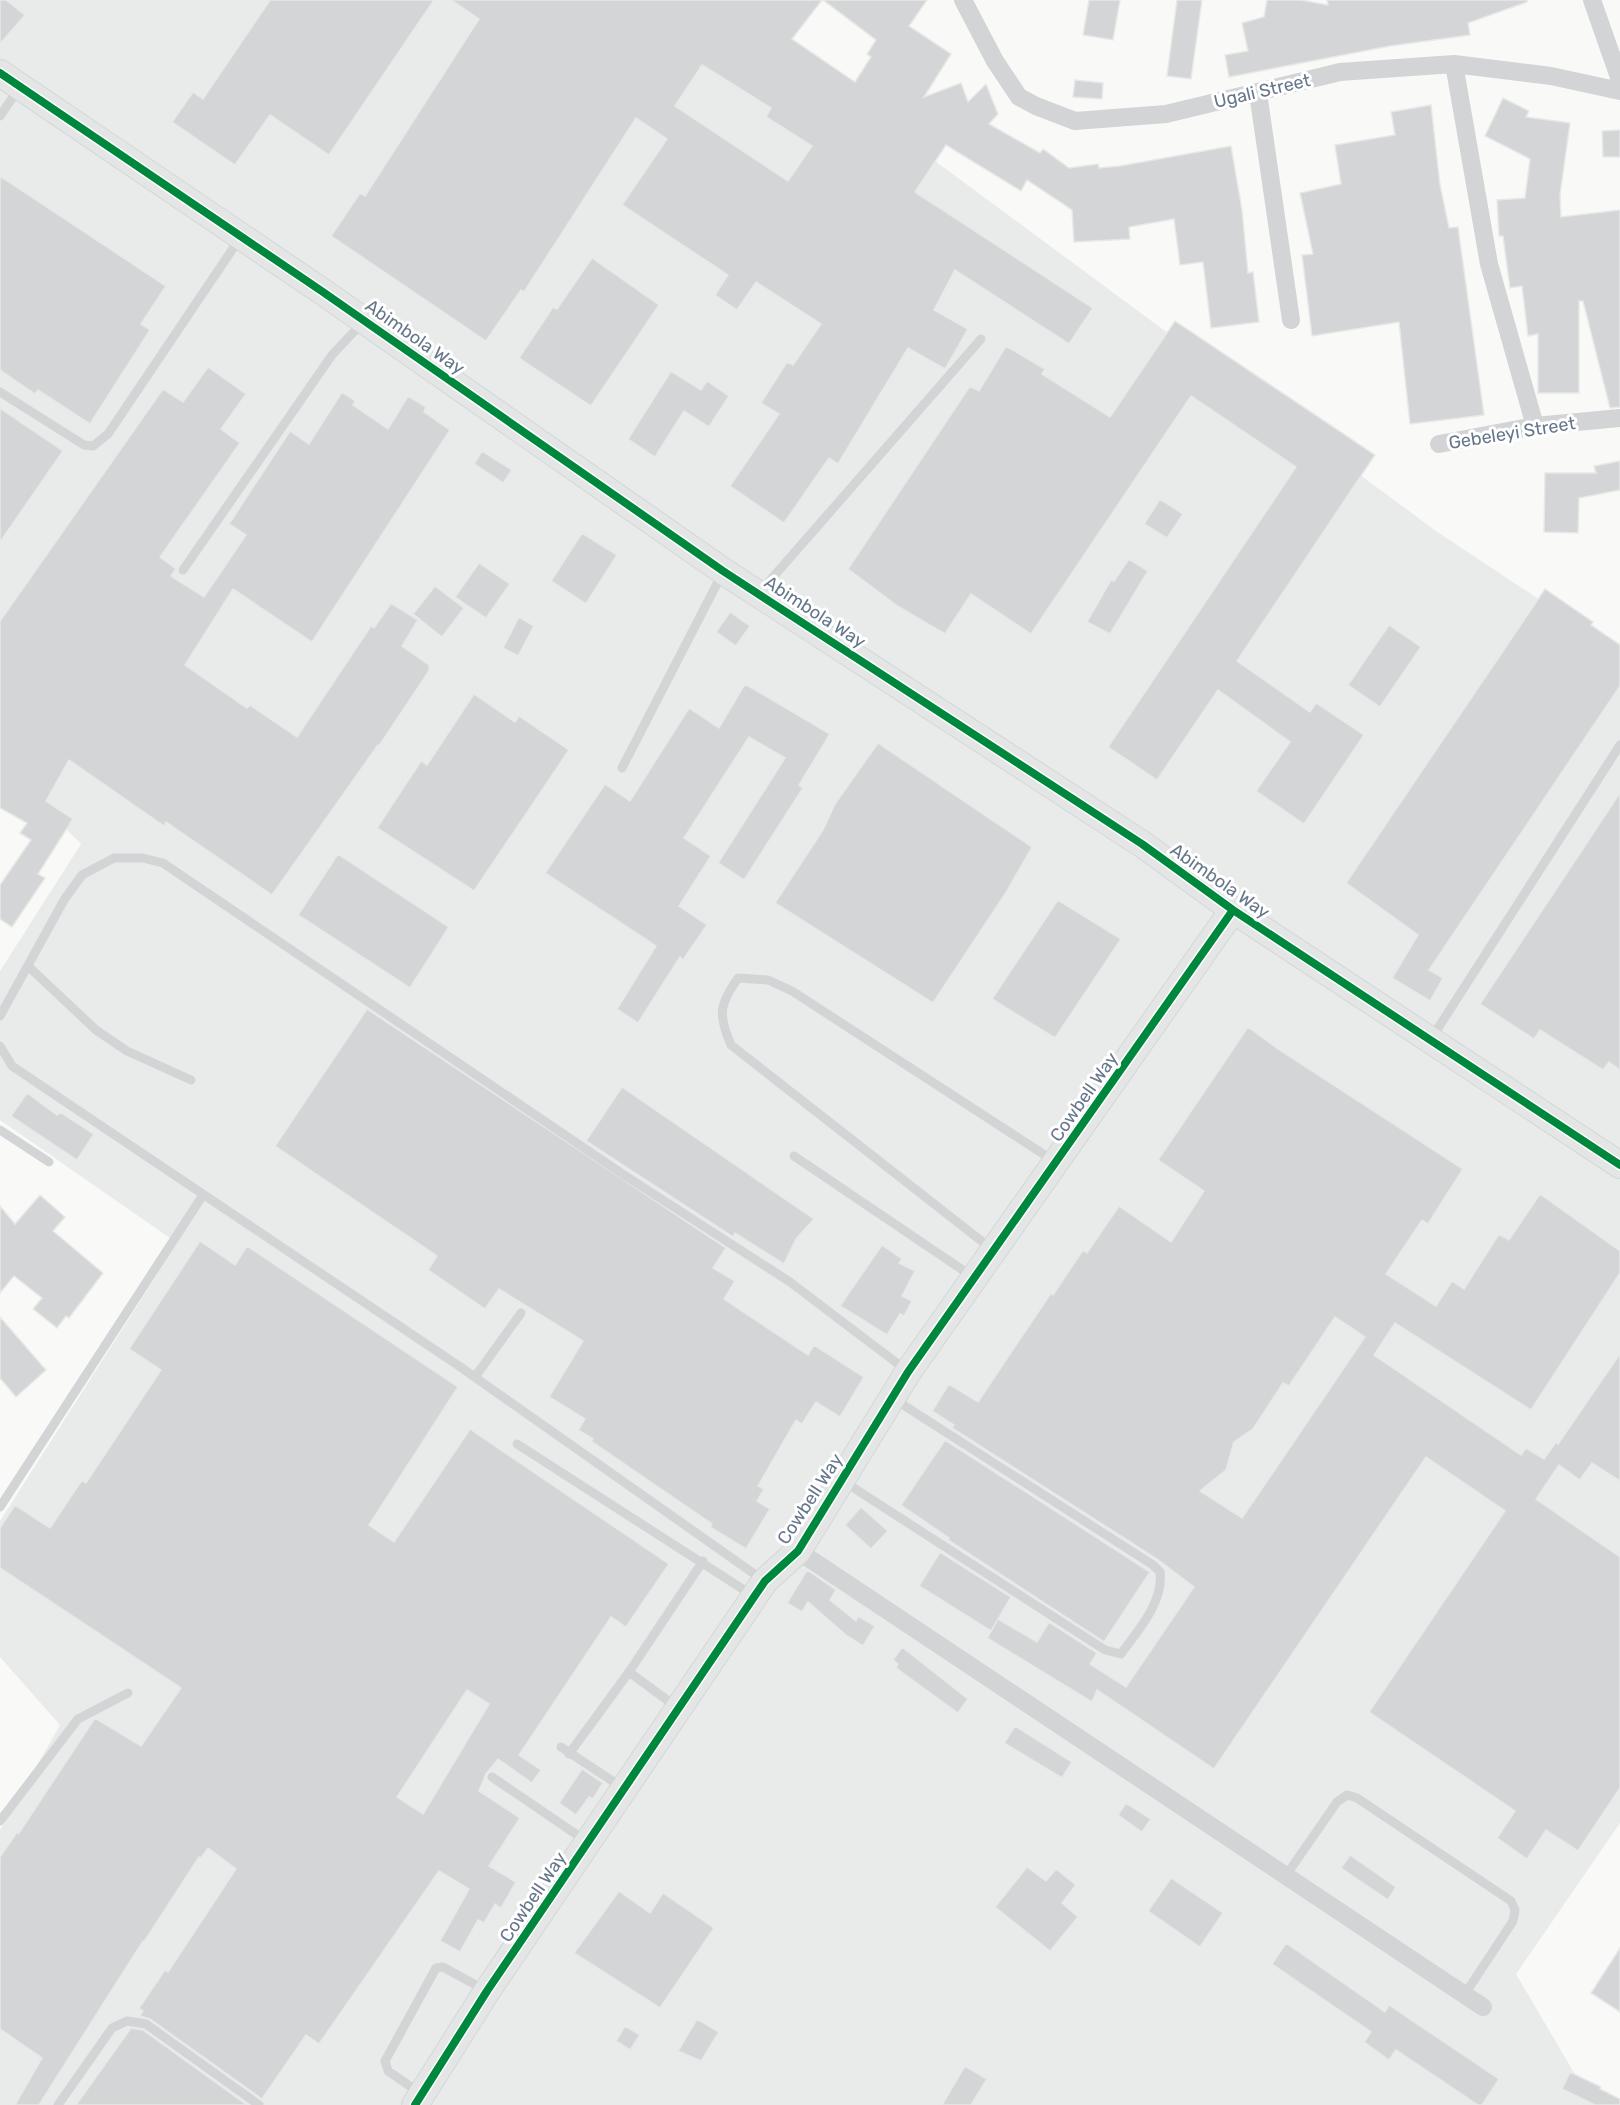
<svg xmlns="http://www.w3.org/2000/svg" width="1620" height="2105" font-family="Rubik,sans-serif">
<style>
.built{fill:#e9ebea}
.building{fill:#d3d5d6;stroke:#e8e8e8;stroke-width:1.5;fill-rule:evenodd}
.lines{fill:none;stroke-linecap:round;stroke-linejoin:round}
.secondary-casing{stroke:#d4d6d8;stroke-width:28}
.lane{stroke:#d3d4d5;stroke-width:9}
.street{stroke:#d3d4d5;stroke-width:18}
.secondary{stroke:#e4e5e5;stroke-width:26}
.cycleway-casing{stroke:#fff;stroke-width:11}
.cycleway{stroke:#00873e;stroke-width:8}
.labels{text-anchor:middle;dominant-baseline:central;stroke-width:6;stroke-linejoin:round;paint-order:stroke}
.street-label{font-size:18px;fill:#66778b;stroke:#fff}
</style>
<rect width="100%" height="100%" fill="#f9f9f8"/>
<path class="built" d="M0,0H717L1436,531L1620,653V1823L1516,1974L1593,2105H0V1830L60,1725L0,1657V1521L177,1243L0,1120V971L81,844L0,762Z"/>
<path class="building" d="M0,0H6L25,15L0,44Z
M270,0H434L329,155L270,115L235,165L172,122L193,92L203,99Z
M451,0H822L792,39L855,82L871,57L867,54L876,40L823,0H927L909,26L951,54L924,97L961,83L968,102L986,84L998,114L989,124L1040,153L1043,149L1069,168L1098,164L1099,168L1120,166L1231,146L1242,210L1248,273L1253,272L1259,322L1211,328L1203,262L1180,265L1174,219L1129,227L1130,239L1074,242L1072,210L1027,180L1021,191L946,145L915,192L1093,308L1069,344L955,270L934,310L968,329L945,369L908,348L838,464L829,458L784,523L730,486L779,414L761,403L787,362L793,365L821,324L756,282L737,310L715,295L728,275L622,205L667,139L636,118L524,292L521,290L486,341L331,236L360,193L365,196L479,19ZM702,65L771,108L766,117L812,146L788,181L675,106Z
M1089,0H1120L1113,40L1083,35Z
M1177,0H1202L1191,79L1167,76Z
M1267,0H1301L1328,5L1327,0H1527V2L1468,23L1470,35L1390,46L1229,77L1225,55L1248,51L1242,23L1264,17Z
M1075,80L1103,83L1102,99L1073,97Z
M1503,98L1529,111L1526,117L1570,123L1560,195L1561,217L1620,210V407L1610,408L1583,301H1579V393H1538V334L1528,336L1522,286L1510,288L1503,236H1499L1497,200L1525,198L1530,159L1485,136Z
M1431,105L1440,185L1449,228L1458,227L1484,415L1410,424L1399,322L1312,336L1302,255L1313,254L1300,193L1341,184L1335,145L1395,135L1391,112Z
M1620,130V157H1603L1602,131Z
M0,176L166,286L141,324L150,330L90,424L38,390L35,394L0,370Z
M592,258L659,305L591,406L519,358L553,307L557,309Z
M1175,321L1375,455L1237,661L1310,712L1316,703L1364,735L1304,824L1256,791L1290,742L1218,690L1157,780L1108,747L1296,467L1191,396L1031,634L971,594L945,634L899,607L848,569L970,386L979,391L1006,346L1045,369L1042,374L1110,417Z
M208,367L246,394L221,429L240,443L160,557L176,569L171,576L204,597L246,535L229,524L290,431L309,444L342,392L355,401L353,405L388,429L408,396L426,407L424,412L450,430L312,642L233,589L185,665L247,708L250,705L297,737L371,626L374,628L391,603L418,620L402,646L429,665V671L379,746L378,745L272,895L166,822L164,826L69,760L46,801L73,819L38,874L45,878L12,927L0,919V885L31,840L20,833L27,823L0,808V621L163,389L183,402Z
M671,371L701,390L707,381L729,396L709,427L684,411L655,457L628,439Z
M0,408L63,451L0,542Z
M482,451L512,470L503,483L474,464Z
M1620,461V490L1579,498L1578,533L1544,532L1545,473H1596L1594,466Z
M1160,499L1183,514L1167,538L1144,524Z
M582,533L617,555L586,604L551,581Z
M1129,559L1148,571L1110,634L1087,622L1111,580L1114,581Z
M479,563L510,584L486,618L455,597Z
M435,586L464,608L442,637L413,614Z
M1545,589L1593,622L1591,625L1620,645V686L1429,970L1443,978L1430,1001L1392,978L1418,935L1346,883Z
M730,612L750,626L736,646L716,632Z
M519,617L534,626L518,656L503,648Z
M1389,625L1421,647L1380,707L1348,685Z
M745,684L830,734L799,785L803,788L744,880L718,863L785,758L749,737L684,838L711,856L679,906L707,925L683,960L680,957L638,1023L617,1009L656,946L545,873L605,784L630,801L689,708L719,728Z
M474,694L515,722L519,716L569,750L474,891L377,828L421,761L427,765Z
M878,743L1032,847L1007,891L933,1003L775,903L823,830L835,804Z
M1620,793V1070L1609,1062L1603,1070L1540,1030L1534,1039L1480,1004Z
M338,854L449,927L410,988L298,915Z
M1058,900L1121,939L1055,1038L992,999Z
M367,1009L726,1248L713,1268L735,1281L724,1299L808,1355L814,1345L864,1377L840,1417L816,1402L802,1424L796,1420L758,1486L764,1489L757,1501L770,1509L746,1549L710,1527L712,1524L591,1441L593,1439L578,1430L585,1419L549,1397L583,1341L499,1289L485,1309L428,1270L437,1256L275,1146Z
M1248,1027L1278,1049L1463,1169L1428,1224L1422,1220L1386,1274L1436,1306L1452,1281L1464,1289L1499,1234L1509,1240L1540,1194L1620,1251V1273L1531,1410L1395,1323L1374,1355L1521,1455L1526,1448L1544,1459L1556,1442L1558,1444L1620,1354V1481L1592,1463L1580,1480L1559,1465L1536,1499L1620,1557V1788L1578,1851L1546,1830L1527,1859L1497,1838L1515,1811L1369,1712L1505,1511L1426,1457L1214,1769L1097,1690L1092,1702L987,1638L998,1619L1037,1642L1049,1622L1097,1653L1090,1664L1126,1687L1194,1587L1157,1559L952,1428L954,1425L932,1411L949,1384L978,1402L1051,1293L1053,1295L1083,1250L1087,1253L1119,1206L1171,1242L1204,1191L1158,1160ZM1335,1317L1365,1337L1242,1518L1200,1491L1226,1470L1234,1442L1253,1429L1283,1383L1289,1386Z
M622,1087L814,1219L796,1239L784,1264L735,1233L733,1237L586,1141Z
M27,1093L57,1115L60,1112L94,1134L77,1160L11,1116Z
M40,1195L65,1217L53,1231L103,1273L69,1318L66,1316L57,1328L33,1309L42,1298L14,1276L0,1293V1206L15,1224Z
M200,1241L235,1265L247,1246L458,1387L369,1525L394,1542L470,1429L669,1564L626,1627L611,1617L519,1755L541,1770L532,1783L498,1759L486,1774L479,1791L520,1818L489,1866L516,1882L501,1908L495,1904L484,1923L478,1920L460,1952L440,1941L469,1889L439,1871L319,2044L306,2035L262,2099L150,2019L140,2016L143,2011L139,2008L165,1970L168,1972L236,1869L208,1848L201,1858L199,1857L144,1942L143,1941L39,2105H15L42,2058L0,2029V1857L17,1832L19,1833L95,1718L141,1746L181,1688L0,1568V1528L15,1505L50,1528L82,1480L86,1483L161,1370L129,1349ZM467,1690L489,1704L423,1814L397,1797Z
M882,1245L902,1259L899,1263L915,1271L902,1296L912,1301L904,1316L900,1314L887,1335L840,1306Z
M0,1317L46,1370L16,1397L0,1378Z
M945,1440L1150,1572L1104,1642L948,1540L949,1538L901,1505Z
M861,1507L888,1531L871,1549L845,1525Z
M940,1552L1011,1597L991,1631L919,1586Z
M807,1570L836,1590L830,1600L856,1621L858,1616L875,1626L863,1646L847,1636L808,1602L802,1612L787,1603Z
M902,1647L968,1699L958,1713L896,1668L898,1664L893,1660Z
M1015,1726L1072,1762L1062,1778L1004,1743Z
M582,1769L603,1783L593,1799L589,1797L576,1815L559,1803Z
M1126,1803L1151,1819L1142,1832L1118,1815Z
M1350,1855L1396,1887L1388,1900L1341,1868Z
M1027,1867L1046,1881L1056,1869L1076,1885L1062,1903L1078,1917L1050,1951L995,1907Z
M1171,1878L1223,1913L1200,1947L1148,1911Z
M619,1891L650,1913L663,1893L714,1928L660,2008L574,1953Z
M1286,1943L1385,2012L1389,2005L1499,2079L1482,2105H1478L1396,2050L1389,2060L1364,2042L1371,2032L1272,1964Z
M1620,1948V2012L1591,1993Z
M697,2019L719,2032L701,2061L678,2051Z
M625,2026L640,2035L630,2050L616,2041Z
M131,2028L143,2030L247,2105H76Z
M965,2066L987,2079L971,2105H942Z
M1570,2072L1601,2087L1600,2089L1620,2099V2105H1595L1562,2089Z"/>
<g class="lines">
<g class="secondary-casing">
<path id="secondary" d="M0,73L323,292L723,571L1142,844L1233,910L1620,1165
M415,2105L487,1991L754,1597L765,1581L798,1551L908,1372L1233,910"/>
</g>
<path class="lane" d="M0,116L19,88
M0,392L84,445L93,446L108,434L240,238
M183,570L332,355L363,322
M760,592L981,339
M622,768L722,574
M29,967L96,1030L127,1051L191,1080
M0,1016L64,900L82,875L114,858H143L163,863L621,1173L790,1282L906,1370
M1431,1039L1620,745
M0,1046L12,1066L459,1366L763,1580
M0,1130L49,1162
M794,1156L973,1277
M993,1250L731,1045C718,1015 719,1005 738,978L768,980L792,991L1054,1161
M475,1377L521,1313
M517,1444L752,1595
M843,1481L1105,1650L1121,1654C1138,1630 1164,1602 1160,1572L1153,1565L894,1399
M0,1507L203,1195
M629,1672L678,1708
M561,1747L623,1788
M569,1754L629,1672L703,1561
M492,1777L586,1841
M0,1821L78,1719L128,1693
M1287,1874L1337,1802L1347,1795L1357,1798L1511,1901L1515,1910L1513,1921L1465,1994
M420,2093L388,2071L385,2061L436,1968L443,1967L485,1990
M58,2105L112,2028L127,2021L146,2024L259,2105"/>
<path class="street" d="M963,0L995,61L1019,97L1036,106L1075,121L1166,114L1340,72L1454,64L1551,76L1620,91
M1592,0L1620,80
M1454,64L1489,264L1535,426
M1258,93L1291,320
M1439,444L1535,426L1620,418
M798,1551L1483,2007"/>
<use href="#secondary" class="secondary"/>
<g class="cycleway-casing">
<path id="cycleway" d="M0,73L323,292L723,571L1142,844L1233,910L1620,1165
M415,2105L487,1991L754,1597L765,1581L798,1551L908,1372L1233,910"/>
</g>
<use href="#cycleway" class="cycleway"/>
</g>
<g class="labels">
<g class="street-label">
<text transform="translate(1262 91) rotate(-13)">Ugali Street</text>
<text transform="translate(415 337) rotate(35)">Abimbola Way</text>
<text transform="translate(1512 433) rotate(-9)">Gebeleyi Street</text>
<text transform="translate(815 612) rotate(33)">Abimbola Way</text>
<text transform="translate(1220 881) rotate(35)">Abimbola Way</text>
<text transform="translate(1084 1097) rotate(-55)">Cowbell Way</text>
<text transform="translate(810 1499) rotate(-57)">Cowbell Way</text>
<text transform="translate(533 1897) rotate(-56)">Cowbell Way</text>
</g>
</g>
</svg>
